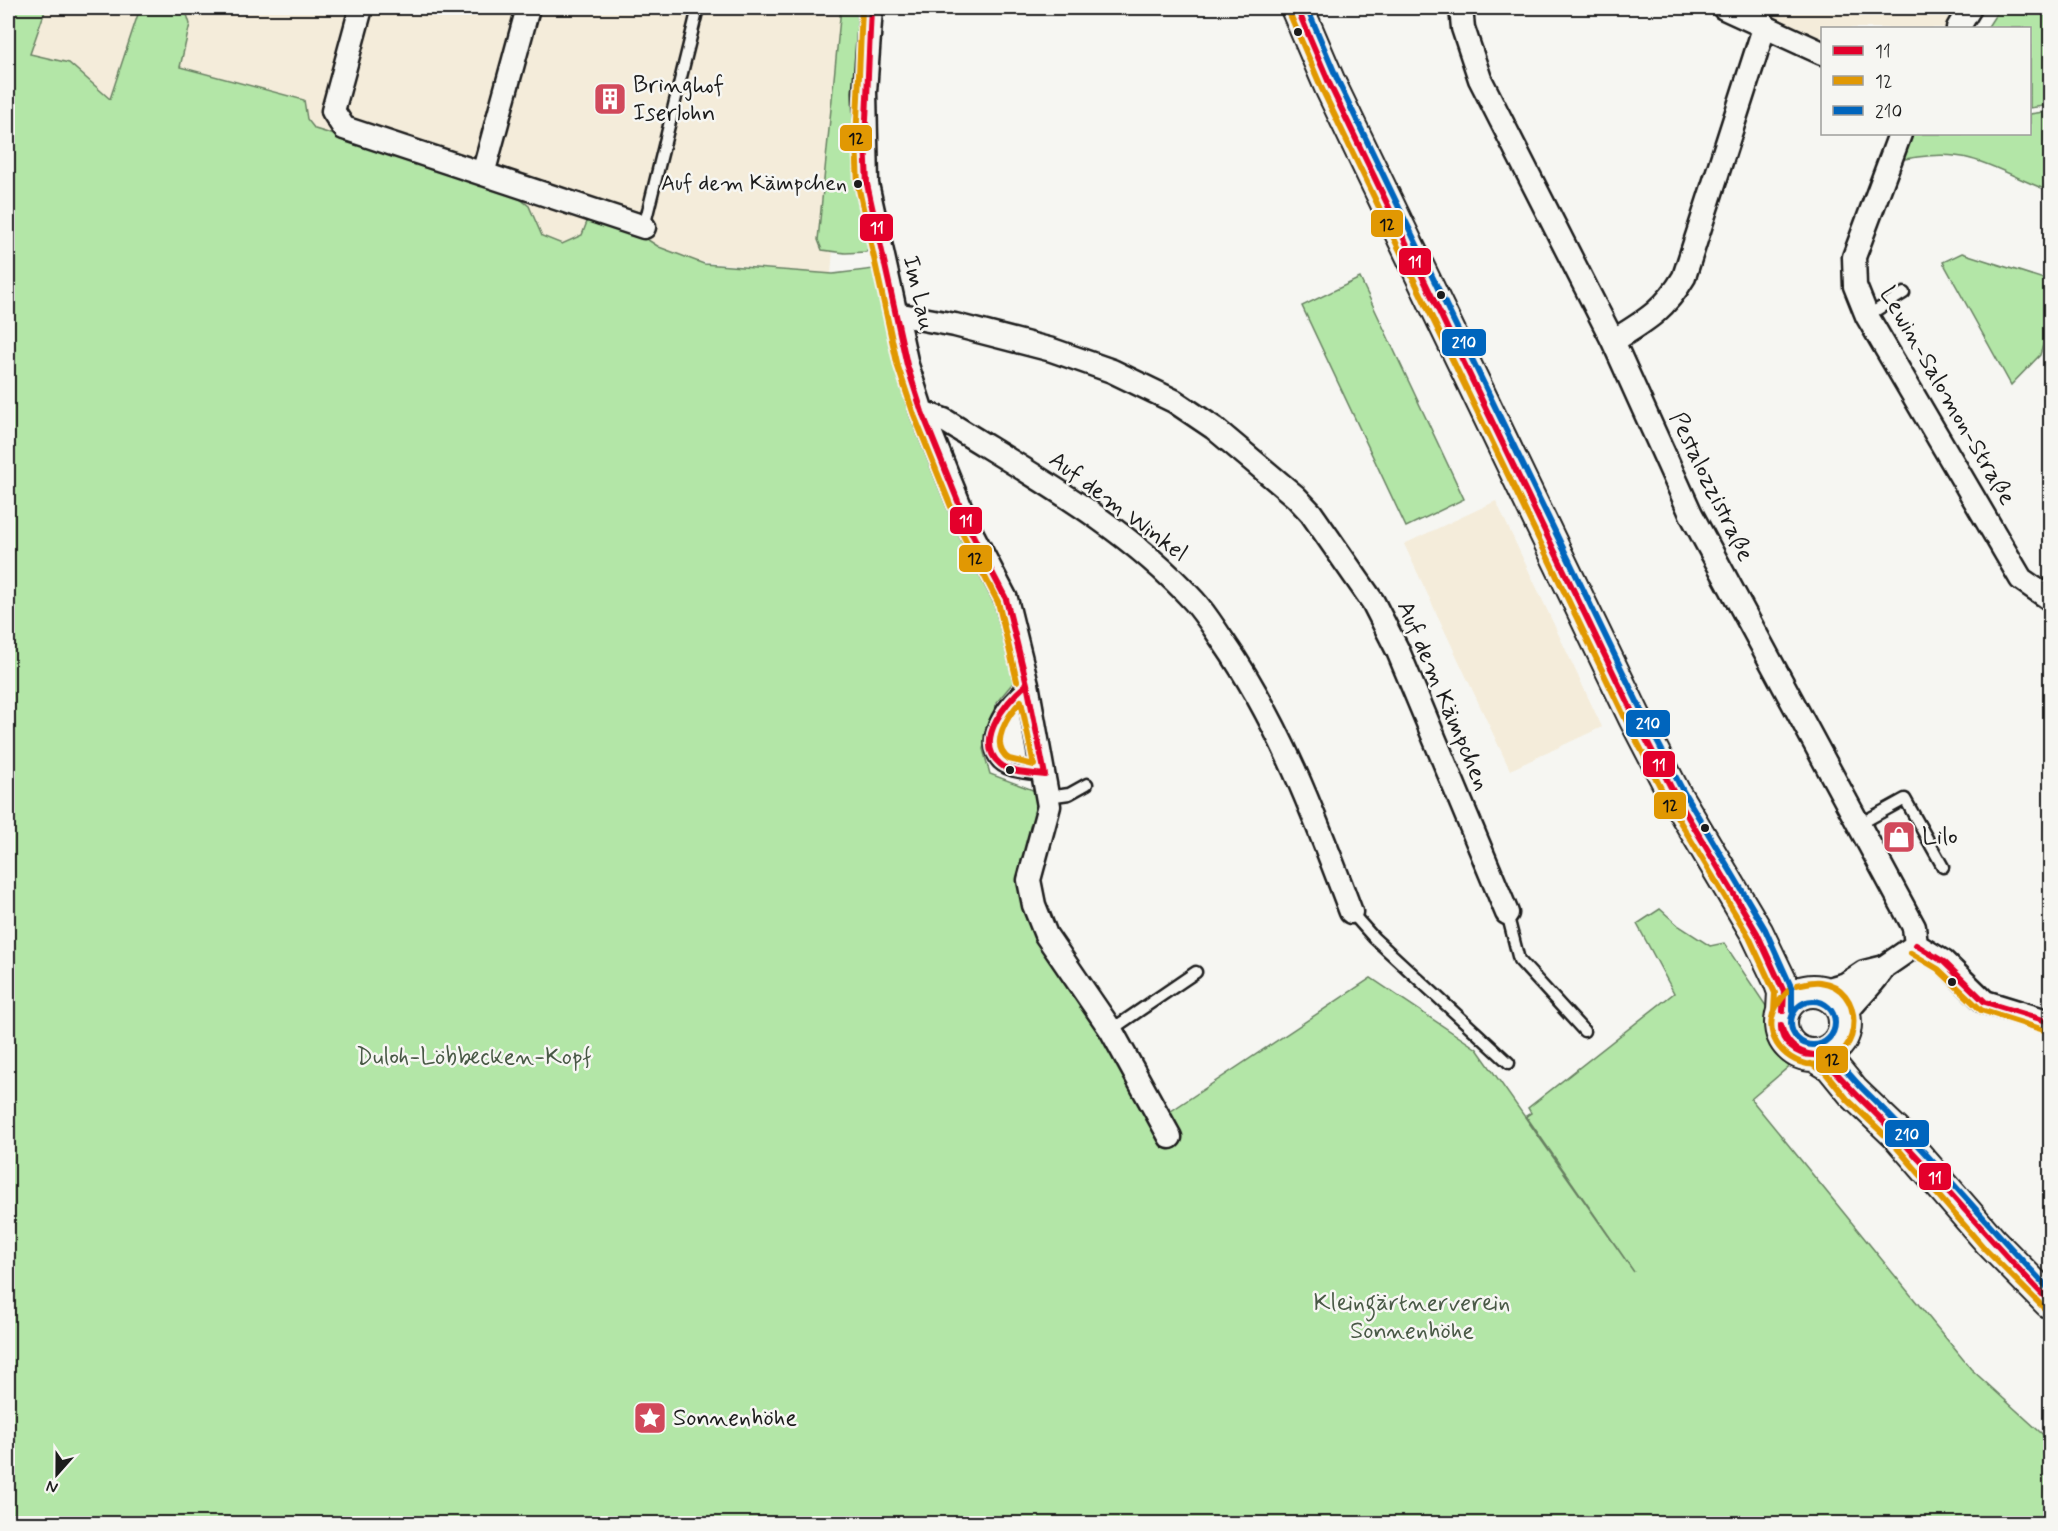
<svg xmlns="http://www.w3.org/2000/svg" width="2058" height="1531" font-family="Mynerve,sans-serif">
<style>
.built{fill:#f4ecda}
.green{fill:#b3e6a7;stroke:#688162;stroke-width:1.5}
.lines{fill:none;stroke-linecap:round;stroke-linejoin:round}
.service-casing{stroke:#1c1c1c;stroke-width:15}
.minor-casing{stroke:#1c1c1c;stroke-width:27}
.secondary-casing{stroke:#1c1c1c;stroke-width:36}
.service{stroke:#f6f6f2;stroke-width:10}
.minor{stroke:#f6f6f2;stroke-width:22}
.secondary{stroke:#f6f6f2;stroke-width:32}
.bus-1-casing{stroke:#f6f6f2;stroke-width:10}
.bus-2-casing{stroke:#f6f6f2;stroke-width:10}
.bus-3-casing{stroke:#f6f6f2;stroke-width:10}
.bus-1{stroke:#e4002b;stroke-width:6}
.bus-2{stroke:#e19803;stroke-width:6}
.bus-3{stroke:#0065bd;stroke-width:6}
.bus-dot{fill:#1c1c1c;stroke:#f6f6f2;stroke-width:2}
.labels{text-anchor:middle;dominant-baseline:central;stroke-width:5;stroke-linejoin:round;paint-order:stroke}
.bus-label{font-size:22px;fill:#1c1c1c;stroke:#f6f6f2;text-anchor:end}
.poi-label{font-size:24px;fill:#1c1c1c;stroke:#f6f6f2;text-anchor:start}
.street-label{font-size:24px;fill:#1c1c1c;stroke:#f6f6f2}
.park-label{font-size:24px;fill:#495946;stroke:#f6f6f2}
.line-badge{stroke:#f6f6f2;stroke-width:2}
.badge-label{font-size:16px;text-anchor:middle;font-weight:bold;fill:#fff}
.pale-badge-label{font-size:16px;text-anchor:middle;font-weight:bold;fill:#111}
</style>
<rect width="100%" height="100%" fill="#f6f6f2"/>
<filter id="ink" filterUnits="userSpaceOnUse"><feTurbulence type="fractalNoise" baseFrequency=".0167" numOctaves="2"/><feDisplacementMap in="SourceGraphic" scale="12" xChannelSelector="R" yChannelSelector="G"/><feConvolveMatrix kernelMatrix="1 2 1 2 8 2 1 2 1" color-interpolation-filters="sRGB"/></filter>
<g filter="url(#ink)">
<path class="built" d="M46,8H140L110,100L69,63L30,54Z
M185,8H853L831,274L691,261L590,215L582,235L562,244L542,236L529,206L454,171L315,129L307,119L304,100L180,67L190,24Z
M1744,8H1960L1948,28H1822V41Z
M1496,501L1602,727L1510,770L1404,544Z"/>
<path class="green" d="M8,8H46L30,54L69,63L110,99L140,8H185L190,24L180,67L304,100L307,119L315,129L454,171L520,199L529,206L542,236L562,244L582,235L590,214L642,236L659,247L704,264L833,274L882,268L918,415L1004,602L1022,672L996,703L983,749L990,774L1041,793L1020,888L1024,913L1162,1117L1371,978L1477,1049L1634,1272L1526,1116L1531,1113L1528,1108L1674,993L1637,924L1660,909L1679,926L1710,946L1724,943L1800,1057L1751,1099L1971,1369L2050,1441V1523H8Z
M841,8H865L870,245L866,252L845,253L822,250L818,240Z
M2000,8H2050V105L2030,108V28H1987Z
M2050,111V191C2023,182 1998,166 1971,159C1946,152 1916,156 1891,162L1904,134H2030V114Z
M1962,253L2050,281V322L2040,355L2011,385L1943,262Z
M1360,278L1464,499L1406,527L1302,306Z"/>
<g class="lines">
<g class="service-casing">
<path id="service" d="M644,227L698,8
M1867,316L1904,293
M1027,684C1007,699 979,733 996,760C1004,773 1031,773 1045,775
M1048,797L1069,794L1087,784
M1858,825L1905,799L1943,867
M1351,912L1374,938L1509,1063
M1507,913L1519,960L1584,1031
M1111,1030L1196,972"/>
</g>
<g class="minor-casing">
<path id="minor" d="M361,8L333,111L344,128L644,227
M871,8L865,92L867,184L907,365L922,412L968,526L1006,599L1027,684L1049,806L1029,880L1034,905L1046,935L1111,1030L1170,1137
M1461,8L1463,28L1480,79L1613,341L1691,514L1914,927L1916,945
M1724,8L1822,53
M1958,28L1970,8
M1900,134L1854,257L1855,286L1867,316L2021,579L2050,599
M483,174L528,8
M896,314L955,325L1052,350L1112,371L1174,401L1214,428L1296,497L1311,513L1373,602L1398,651L1507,913
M1613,341C1645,321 1664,311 1684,277L1765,25
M922,412L944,420C1030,474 1125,525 1194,601C1205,613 1214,628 1223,641C1280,723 1316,819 1351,912
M1916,945L1944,962L1985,1002L2050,1022
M1821,991L1846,984L1864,972L1884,967L1916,945
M1845,1015C1857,997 1873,986 1884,967"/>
</g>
<g class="secondary-casing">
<path id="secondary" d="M1297,8L1330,85L1635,718L1675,795L1757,933L1780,981L1784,992L1783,1011
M1781 1023a32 32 0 1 1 64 0a32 32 0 1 1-64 0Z
M1816,1056L1831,1065L1853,1092L1899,1136L1991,1242L2050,1302"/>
</g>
<use href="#service" class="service"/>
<use href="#minor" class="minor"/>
<use href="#secondary" class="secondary"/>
<g class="bus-1-casing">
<path id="bus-1" d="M871,8L865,142L867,184L907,365L922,412L968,526L1006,599L1027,684
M1297,8L1330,85L1635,718L1675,795L1757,933L1784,992L1783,1011
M1027,684L1045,775C1031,773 1011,774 1000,764C972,740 1009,699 1027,684Z
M1916,945L1944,962L1985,1002L2050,1022
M1781,1025C1785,1042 1796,1053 1814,1055
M1781,1025C1780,1042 1797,1056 1814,1055
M1816,1056C1835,1068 1846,1085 1862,1100C1928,1164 1985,1236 2050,1302"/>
</g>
<g class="bus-2-casing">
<path id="bus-2" d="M862,8L856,142L858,185L898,367L914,415L960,529L998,602L1017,681
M1289,12L1322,89L1627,722L1667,800L1749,937L1775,993L1774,1011
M1021,701L1034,765L1009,759C988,745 1008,715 1021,701Z
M1911,953L1938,969L1981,1010L2047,1031
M1791,988C1784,996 1776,1003 1773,1014C1764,1042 1793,1069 1821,1064C1864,1055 1865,987 1820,982C1812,981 1804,984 1797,985
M1811,1064L1825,1072L1847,1099L1892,1142L1984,1248L2044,1308"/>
</g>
<g class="bus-3-casing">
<path id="bus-3" d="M1307,8L1338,81L1643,714L1683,791L1765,929L1792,989V1011
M1791 1023a22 22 0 1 1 44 0a22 22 0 1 1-44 0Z
M1821,1048C1840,1060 1850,1077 1866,1092C1931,1155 1987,1225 2050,1290"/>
</g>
<use href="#bus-1" class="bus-1"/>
<use href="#bus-2" class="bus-2"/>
<use href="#bus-3" class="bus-3"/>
</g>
</g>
<defs>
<g id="building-square" transform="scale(1.725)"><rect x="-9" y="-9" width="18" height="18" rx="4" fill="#d1495b" stroke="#f6f6f2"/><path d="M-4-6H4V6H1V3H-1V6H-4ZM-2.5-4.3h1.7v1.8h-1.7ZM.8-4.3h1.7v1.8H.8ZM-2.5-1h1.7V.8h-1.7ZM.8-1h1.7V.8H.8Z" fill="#fff"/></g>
<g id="shop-square" transform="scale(1.725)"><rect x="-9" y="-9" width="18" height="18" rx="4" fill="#d1495b" stroke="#f6f6f2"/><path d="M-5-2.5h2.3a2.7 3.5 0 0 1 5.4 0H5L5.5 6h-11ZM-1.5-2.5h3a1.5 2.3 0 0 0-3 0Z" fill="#fff"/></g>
<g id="sight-square" transform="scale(1.725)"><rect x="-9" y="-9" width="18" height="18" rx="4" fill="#d1495b" stroke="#f6f6f2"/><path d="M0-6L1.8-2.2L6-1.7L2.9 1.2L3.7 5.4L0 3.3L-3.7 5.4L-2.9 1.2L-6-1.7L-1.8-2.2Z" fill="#fff"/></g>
</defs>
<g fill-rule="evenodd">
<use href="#building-square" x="610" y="99"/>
<use href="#shop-square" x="1899" y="837"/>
<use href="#sight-square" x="650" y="1418"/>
</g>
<g class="bus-dot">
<circle cx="1298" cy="32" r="5"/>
<circle cx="858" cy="184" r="5"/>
<circle cx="1441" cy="295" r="5"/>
<circle cx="1010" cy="770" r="5"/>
<circle cx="1705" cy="828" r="5"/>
<circle cx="1952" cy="982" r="5"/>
</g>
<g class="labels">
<g class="bus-label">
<text x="847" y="184">Auf dem Kämpchen</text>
</g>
<g class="poi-label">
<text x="633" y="85">Bringhof<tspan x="633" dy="28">Iserlohn</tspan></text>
<text x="1922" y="837">Lilo</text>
<text x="673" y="1418">Sonnenhöhe</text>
</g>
<g class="street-label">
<text transform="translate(918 293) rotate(77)">Im Lau</text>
<text transform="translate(1947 396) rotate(60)">Lewin-Salomon-Straße</text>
<text transform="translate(1711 487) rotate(64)">Pestalozzistraße</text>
<text transform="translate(1118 507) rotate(37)">Auf dem Winkel</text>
<text transform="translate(1443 696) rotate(67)">Auf dem Kämpchen</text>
</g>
<g class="park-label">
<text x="474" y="1057">Duloh-Löbbecken-Kopf</text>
<text x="1412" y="1303">Kleingärtnerverein<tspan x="1412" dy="28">Sonnenhöhe</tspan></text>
</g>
</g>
<g class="line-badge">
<rect x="839" y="124" width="34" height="28" rx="6" fill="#e19803"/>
<rect x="1370" y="209" width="34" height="29" rx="6" fill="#e19803"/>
<rect x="859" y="213" width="35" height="29" rx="6" fill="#e4002b"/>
<rect x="1398" y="247" width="34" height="29" rx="6" fill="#e4002b"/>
<rect x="1441" y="328" width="46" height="29" rx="6" fill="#0065bd"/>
<rect x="949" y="506" width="34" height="29" rx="6" fill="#e4002b"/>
<rect x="958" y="544" width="35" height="29" rx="6" fill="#e19803"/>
<rect x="1625" y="709" width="46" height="29" rx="6" fill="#0065bd"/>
<rect x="1642" y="750" width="34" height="28" rx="6" fill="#e4002b"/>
<rect x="1653" y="791" width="34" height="29" rx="6" fill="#e19803"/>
<rect x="1815" y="1045" width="34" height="29" rx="6" fill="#e19803"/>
<rect x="1884" y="1119" width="46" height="29" rx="6" fill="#0065bd"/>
<rect x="1918" y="1162" width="34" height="29" rx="6" fill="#e4002b"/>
</g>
<g class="badge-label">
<text x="877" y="233">11</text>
<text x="1415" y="267">11</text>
<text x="1464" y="348">210</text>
<text x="966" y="526">11</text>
<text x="1648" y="729">210</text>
<text x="1659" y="770">11</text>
<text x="1907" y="1140">210</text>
<text x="1935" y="1183">11</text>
</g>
<g class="pale-badge-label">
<text x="856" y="144">12</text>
<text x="1387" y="230">12</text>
<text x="975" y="564">12</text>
<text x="1670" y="811">12</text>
<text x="1832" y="1065">12</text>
</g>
<rect width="2058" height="1531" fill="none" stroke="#f6f6f2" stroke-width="30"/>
<rect x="15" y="15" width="2028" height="1501" fill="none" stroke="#1c1c1c" stroke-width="2" filter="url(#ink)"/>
<rect x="1821" y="27" width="210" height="108" fill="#f6f6f2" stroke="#9f9f9c" stroke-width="1.5"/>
<rect x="1833" y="46" width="30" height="9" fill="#e4002b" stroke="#9f9f9c" stroke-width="1.5"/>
<text x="1875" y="57" font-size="18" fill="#1c1c1c">11</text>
<rect x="1833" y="76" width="30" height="9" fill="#e19803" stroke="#9f9f9c" stroke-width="1.5"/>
<text x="1875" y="87" font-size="18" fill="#1c1c1c">12</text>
<rect x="1833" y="106" width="30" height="9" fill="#0065bd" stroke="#9f9f9c" stroke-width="1.5"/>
<text x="1875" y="117" font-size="18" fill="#1c1c1c">210</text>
<g transform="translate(57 1474) rotate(201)" stroke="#f6f6f2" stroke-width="4.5" paint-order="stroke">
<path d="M0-4.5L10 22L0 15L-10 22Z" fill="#1c1c1c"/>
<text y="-9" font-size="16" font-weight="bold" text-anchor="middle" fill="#1c1c1c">N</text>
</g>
</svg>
